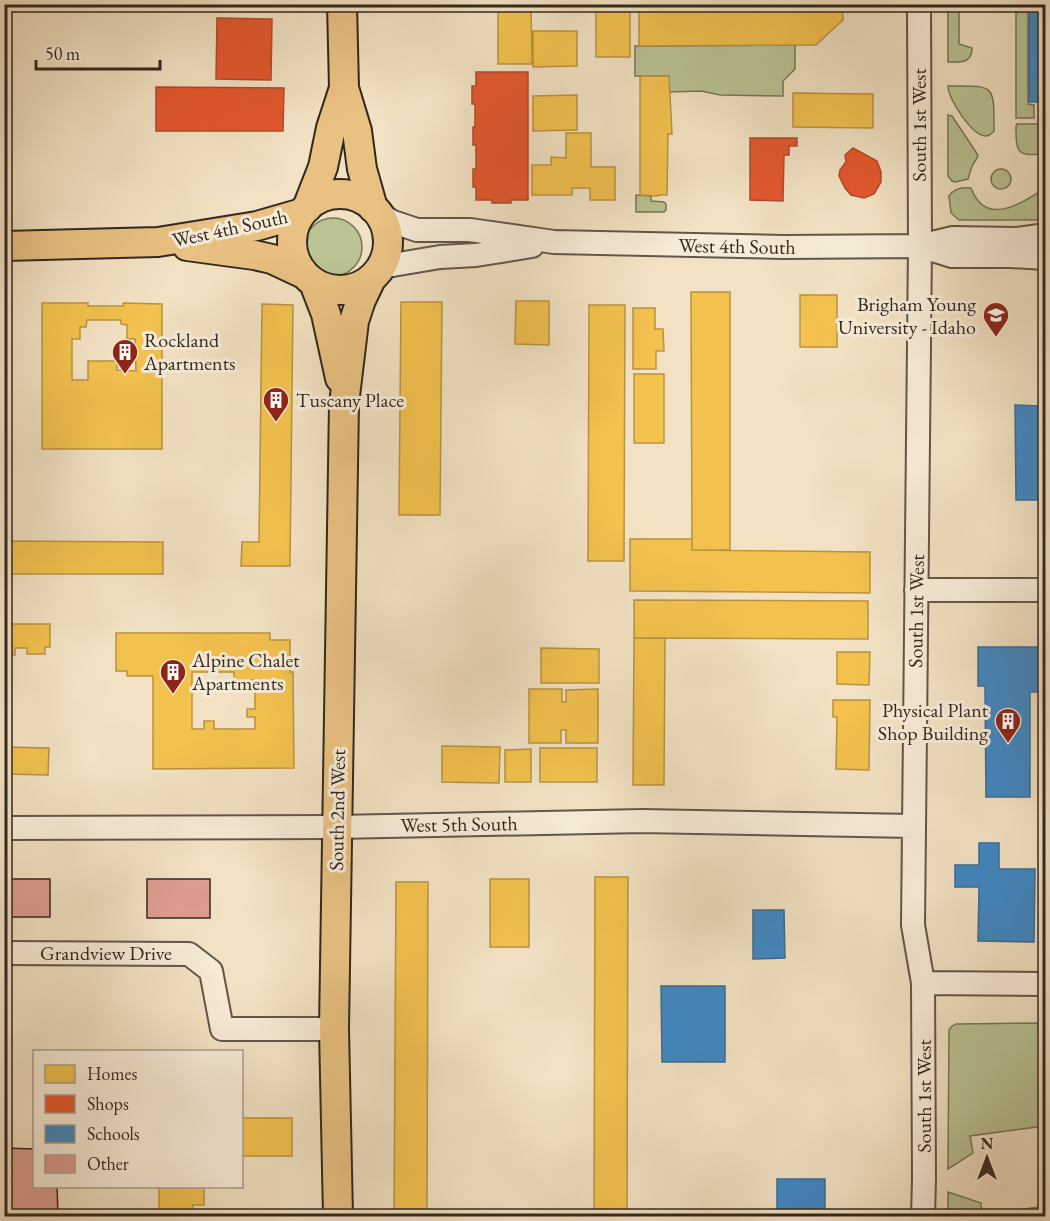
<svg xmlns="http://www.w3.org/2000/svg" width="1050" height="1221" font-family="'EB Garamond',serif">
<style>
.green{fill:#bac394;stroke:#76765a;stroke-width:1.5}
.homes{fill:#f2c14e;stroke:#b89340;stroke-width:1.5;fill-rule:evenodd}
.shops{fill:#e4572e;stroke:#af492a;stroke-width:1.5}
.schools{fill:#3f88c5;stroke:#3b6b94;stroke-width:1.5}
.building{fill:#dc9c8e;stroke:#322820;stroke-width:1.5}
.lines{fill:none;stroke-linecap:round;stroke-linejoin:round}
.minor-casing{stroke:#625649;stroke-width:26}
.major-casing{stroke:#322820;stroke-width:32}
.minor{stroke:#f7ecd8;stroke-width:22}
.major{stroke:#e9c182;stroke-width:28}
.labels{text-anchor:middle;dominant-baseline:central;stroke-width:6;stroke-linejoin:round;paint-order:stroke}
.street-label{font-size:20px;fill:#322820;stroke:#f7ecd8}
.poi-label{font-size:20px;fill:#322820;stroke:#f7ecd8;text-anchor:start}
</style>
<rect width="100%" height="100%" fill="#f2e2c3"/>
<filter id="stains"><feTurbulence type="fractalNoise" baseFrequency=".00333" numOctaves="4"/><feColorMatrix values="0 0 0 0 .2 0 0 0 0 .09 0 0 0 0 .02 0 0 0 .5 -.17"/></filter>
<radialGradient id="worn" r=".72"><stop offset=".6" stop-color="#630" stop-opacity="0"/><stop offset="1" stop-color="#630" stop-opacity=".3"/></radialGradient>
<path class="green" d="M948,5H959V44L972,48C972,64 960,62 948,62Z
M1016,5H1028V104L1034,105V118H1016Z
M795,45V69L783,81V96L720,95L701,91L669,92L668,76H635V46Z
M948,86C995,86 994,83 994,131C992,133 990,136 986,136C972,136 948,99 948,86Z
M948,115L952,116L978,155L977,158L972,166L968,179L955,182L952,181L948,176Z
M1017,124H1045V154C1017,156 1016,154 1016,126Z
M991 179a10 10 0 1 1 20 0a10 10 0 1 1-20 0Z
M971,188C986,228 1022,203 1045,188V196L1042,198L1045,204V220H959L951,213L949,196C954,188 963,187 971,188Z
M636,195L651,196V201L664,202L666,204V210L664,212H636Z
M304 247a29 29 0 1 1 58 0a29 29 0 1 1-58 0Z
M1045,1023V1126L970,1136L973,1153L948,1169L949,1030L952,1026L956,1024Z
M948,1192L981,1203L982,1215L1045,1206V1216H948Z"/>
<path class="homes" d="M498,4H531L532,64H498Z
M596,4H630V57H596Z
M662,4H672V9H726V4H737V10H797V4H809V6L842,4L843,20L816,45L639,46V10H662Z
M533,31H577V66L533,67Z
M640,76H669L672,134H668L667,195H659L658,196L640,195Z
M793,93L873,94V128L793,127Z
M577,95V130L533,131V96Z
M566,133H591V167H615V200H590V188H572V195H532V165H551V157L566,158Z
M691,292H730V550H692Z
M800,295H837V347H800Z
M516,301H549V345L515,344Z
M401,302H442L440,515H399Z
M42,303H88V306H123V303L162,304V449H42ZM87,320H121V324L127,325V339H135L136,371L117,370V361H88V380H72V339H80V327H86Z
M262,304L293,305L290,566H241L242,542H259Z
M589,305H625L624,561H588Z
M633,308H655V329H663L664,351H656V369H633Z
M634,374H664V443H634Z
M630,539H692V550L870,552V593L630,591Z
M4,541L163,542V574H4Z
M634,600L868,601V639L634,638Z
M4,624H50V647H45V654H27V648H15V655H4Z
M116,633H270V640H290V672H293L294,768L153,769V676H127V671H116ZM192,672H234V680H255V709H247V717H255V729H214V721H204V729H192Z
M634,638H665L664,785H633Z
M541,648L599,649V683H541Z
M837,652H870L869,685L837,684Z
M529,689H562V702H566V690L598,689V743H566V730H561V743H529Z
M833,700H870L869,770L836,769L837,717H833Z
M442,746L500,747L499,783L442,782Z
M4,747L49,748L48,775L4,774Z
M540,748H597V782H540Z
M531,749V782H505V750Z
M595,877H628L627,1216H594Z
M490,879H529V947H490Z
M396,882H428L427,1216H394Z
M242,1118H292V1156H242Z
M159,1186H204V1205H193V1216H159Z"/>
<path class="shops" d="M217,18L272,19L271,80L216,79Z
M476,72H528V200H511V203H492V200H476V187H473V169H476V145H473V127H475V104H472V86H476Z
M156,87L284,88L283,131H156Z
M750,138H797V146H789V155H784L783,201L750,200Z
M853,148L877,161L881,172V182L874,194L864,198L851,195L845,188L839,176L840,170L846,162L845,155Z"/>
<path class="schools" d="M1029,4H1046V122H1041V102H1029Z
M1042,356H1046V500H1016L1015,405L1041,406Z
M978,647H1046V692H1030V797H986L985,686H978Z
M979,843H999V869H1035L1034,942L978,941L979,887H955V865H979Z
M753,910H784L785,958L753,959Z
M661,986H725V1062H662Z
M777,1179H825V1216H777Z"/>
<path class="building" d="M4,879H50V917H4Z
M147,879H210V918H147Z
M4,1148L34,1149V1186H57L58,1216H4Z"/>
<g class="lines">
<g class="minor-casing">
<path id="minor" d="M919,4L920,246L913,925L923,983L924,1180L923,1216
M379,214L393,222L417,230H470L554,242L784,247L920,246
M1046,235L1016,239L953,238L920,246L952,256H1010L1046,258
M381,267L440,257L476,255L532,246
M916,590H1046
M4,828L337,827L642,821L913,826
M4,953L189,954L211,971L222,1029H334
M923,983L1046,984"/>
</g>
<g class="major-casing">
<path id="major" d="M342,4L344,88L357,131L362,169L373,208
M292 242a48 48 0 1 1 96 0a48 48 0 1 1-96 0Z
M307,208L323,167L331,128L344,88
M4,246L158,242L257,226L302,213
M187,246L254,255L272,259L304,274
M314,283L326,314L340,378
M338,1216L334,1029L344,404L354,321L361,300L371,279"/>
</g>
<use href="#minor" class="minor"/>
<use href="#major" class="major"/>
</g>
<defs>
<g id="university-pin" transform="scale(1.35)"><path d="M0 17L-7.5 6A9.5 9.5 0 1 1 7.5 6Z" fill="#8f2418" stroke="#f7ecd8"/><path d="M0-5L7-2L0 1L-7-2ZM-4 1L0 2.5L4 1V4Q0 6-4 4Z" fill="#fff"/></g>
<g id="building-pin" transform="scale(1.35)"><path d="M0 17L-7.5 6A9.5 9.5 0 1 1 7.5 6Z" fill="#8f2418" stroke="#f7ecd8"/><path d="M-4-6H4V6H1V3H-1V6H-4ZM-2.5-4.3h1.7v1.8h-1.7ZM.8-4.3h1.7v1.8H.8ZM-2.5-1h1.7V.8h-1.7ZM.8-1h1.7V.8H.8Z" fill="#fff"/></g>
</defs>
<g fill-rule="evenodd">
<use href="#university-pin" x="996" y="315"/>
<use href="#building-pin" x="125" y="352"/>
<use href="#building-pin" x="276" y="400"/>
<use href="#building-pin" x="173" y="672"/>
<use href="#building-pin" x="1008" y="721"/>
</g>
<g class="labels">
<g class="street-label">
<text transform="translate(919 125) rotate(-90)">South 1st West</text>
<text transform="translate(230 228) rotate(-12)">West 4th South</text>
<text transform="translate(737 246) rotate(1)">West 4th South</text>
<text transform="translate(916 611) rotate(-89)">South 1st West</text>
<text transform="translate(337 810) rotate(-89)">South 2nd West</text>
<text transform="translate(459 824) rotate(-1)">West 5th South</text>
<text x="106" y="953">Grandview Drive</text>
<text transform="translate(924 1096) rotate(-90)">South 1st West</text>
</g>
<g class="poi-label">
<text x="976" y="304" text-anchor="end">Brigham Young<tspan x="976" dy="23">University - Idaho</tspan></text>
<text x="144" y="340">Rockland<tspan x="144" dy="23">Apartments</tspan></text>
<text x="296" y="400">Tuscany Place</text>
<text x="192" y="660">Alpine Chalet<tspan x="192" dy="23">Apartments</tspan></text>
<text x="988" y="710" text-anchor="end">Physical Plant<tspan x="988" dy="23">Shop Building</tspan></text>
</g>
</g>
<rect width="1050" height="1221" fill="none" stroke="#f2e2c3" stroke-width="24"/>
<rect x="6" y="6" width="1038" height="1209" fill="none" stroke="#322820" stroke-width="3"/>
<rect x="12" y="12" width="1026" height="1197" fill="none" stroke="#322820" stroke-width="1.5"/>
<rect x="33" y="1050" width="210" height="138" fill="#f7ecd8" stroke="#a89e8e" stroke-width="1.5"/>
<rect x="45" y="1065" width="30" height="18" fill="#f2c14e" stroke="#a89e8e" stroke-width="1.5"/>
<text x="87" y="1080" font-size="18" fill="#322820">Homes</text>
<rect x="45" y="1095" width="30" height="18" fill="#e4572e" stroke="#a89e8e" stroke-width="1.5"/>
<text x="87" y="1110" font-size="18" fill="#322820">Shops</text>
<rect x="45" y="1125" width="30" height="18" fill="#3f88c5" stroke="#a89e8e" stroke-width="1.5"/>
<text x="87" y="1140" font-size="18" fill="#322820">Schools</text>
<rect x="45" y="1155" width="30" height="18" fill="#dc9c8e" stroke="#a89e8e" stroke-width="1.5"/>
<text x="87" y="1170" font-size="18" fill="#322820">Other</text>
<g transform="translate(987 1158)" stroke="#f7ecd8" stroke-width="4.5" paint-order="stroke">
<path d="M0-4.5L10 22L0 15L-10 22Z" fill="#322820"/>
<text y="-9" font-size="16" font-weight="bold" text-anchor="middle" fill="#322820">N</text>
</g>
<path d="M36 60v9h124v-9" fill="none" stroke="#322820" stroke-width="3"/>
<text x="45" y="60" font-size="18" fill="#322820" stroke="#f7ecd8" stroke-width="4.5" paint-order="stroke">50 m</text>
<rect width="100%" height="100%" filter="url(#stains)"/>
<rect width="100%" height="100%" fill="url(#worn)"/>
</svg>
